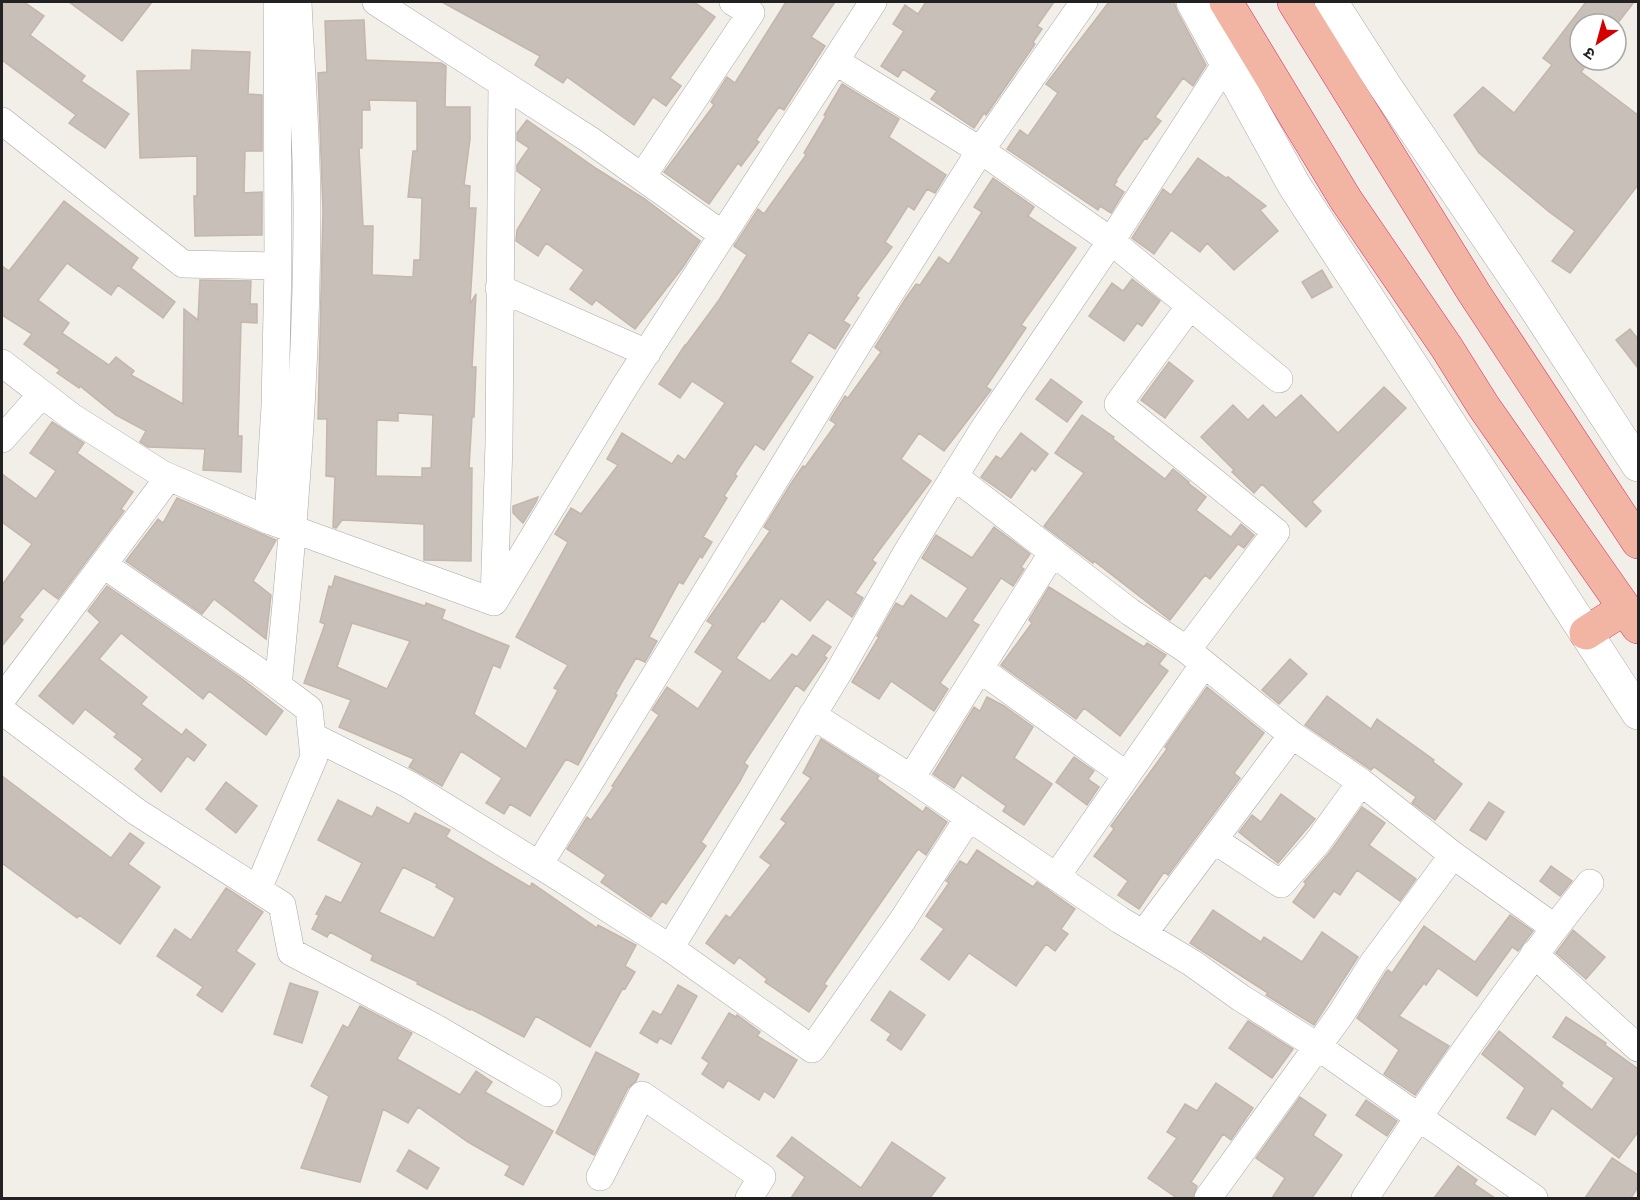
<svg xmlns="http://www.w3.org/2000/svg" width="1640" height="1200" font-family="'Work Sans','Noto Sans Devanagari',sans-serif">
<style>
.building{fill:#c7bfb8;stroke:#c4b6ab;stroke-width:1.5;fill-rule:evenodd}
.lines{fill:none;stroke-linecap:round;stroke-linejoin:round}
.minor-casing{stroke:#a9a9a9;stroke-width:28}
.tertiary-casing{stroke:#a9a9a9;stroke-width:34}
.trunk-casing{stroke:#dc2a67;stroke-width:34}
.minor{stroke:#fff;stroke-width:27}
.tertiary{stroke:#fff;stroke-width:33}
.trunk{stroke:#f2b4a3;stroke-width:33}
</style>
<rect width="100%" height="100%" fill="#f2efe9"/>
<path class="building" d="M2,2H24L44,16L30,35L85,76L81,81L129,114L105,148L69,123L76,115L2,60Z
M69,2H152L122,41Z
M442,2H694L715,17L670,78L681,86L666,106L653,97L634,125L567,77L563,83L535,65L540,56Z
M786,2H835L811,37L825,46L784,110L779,107L756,140L759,142L741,166L738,163L709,204L664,172L714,105L711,102L727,77L735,83Z
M926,2H1054L1037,26L1042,29L1033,42L1035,44L986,115L984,113L974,128L931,99L937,91L903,69L898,77L881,66L904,31L893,24L905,5L918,14Z
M1109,2H1174L1177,11L1206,65L1193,86L1183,78L1155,117L1161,121L1147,139L1145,138L1116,180L1117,181L1114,185L1124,192L1111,213L1100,206L1098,210L1007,149L1020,130L1028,136L1058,93L1046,84Z
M1586,2H1634L1617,24H1580V60H1590L1581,72L1638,115V185L1570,273L1552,261L1575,231L1548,211L1479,153L1454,115L1483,87L1514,113L1552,65L1543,58Z
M364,20L366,60L441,63L446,66L445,107H470V139L464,185L470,186L469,208H476L470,304L476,294L472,367H476L474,417H472L469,468H472L471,561L424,560V524L342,520L336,528L333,527L335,477L326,476L327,419H318L323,210L318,73L327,72L325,21ZM369,100L417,101V151H413L408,197L422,198L420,260H414L413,277L372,275L373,226H363L359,148H362V110H370ZM398,413L433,415L431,468H422V477L376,476L377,420L398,421Z
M192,50L250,52L248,94L262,95V151H245L244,193L262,192V235L195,236L194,196H197V156L140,158L137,71L191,70Z
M842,84L899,119L889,137L946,175L935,193L927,189L914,210L908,206L885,242L892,247L856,296L859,298L843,321L850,325L835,349L809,332L790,362L813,377L764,450L755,444L735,474L737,476L724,496L727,498L703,537L712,542L702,558L700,556L683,584L679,582L649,637L657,641L645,662L636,658L615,694L617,695L578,765L566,759L530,816L510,804L504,814L486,803L502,778L461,751L442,786L409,767L414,759L339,727L351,700L304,683L325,624L320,622L329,586L332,587L335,576L425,606L426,603L445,610L442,619L509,646L500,668L493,665L474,714L526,749L558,690L554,688L568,665L516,637L568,542L555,534L571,508L581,514L618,465L607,459L622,433L672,464L678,455L685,460L725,403L692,381L680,398L659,384L685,345H686L719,300L747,255L734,246L758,209L764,214L806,155L804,153L826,116L824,115ZM352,623L410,641L387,689L337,667Z
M527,120L597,169L645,199L700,241L683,267L635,329L596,300L592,305L570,289L584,270L546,243L538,256L516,241L517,230L542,189L517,171V165L529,148L517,140V133Z
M1198,158L1226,178L1228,177L1266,206L1260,210L1278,231L1234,270L1207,243L1200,252L1171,230L1154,254L1132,238L1163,189L1171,195Z
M993,178L1034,207L1028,216L1076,248L1021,325L1026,328L986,387L991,390L944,451L919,433L901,459L931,481L872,560L876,563L855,593L863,598L852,617L827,599L810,621L781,598L764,622L762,621L736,658L770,681L792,654L797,657L813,635L831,647L824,656L827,658L804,691L796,685L744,763L748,766L740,781L701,842L706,846L666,904L662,901L651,917L601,882L606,875L567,849L587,817L591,820L614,787L612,786L659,715L652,710L667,687L698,709L723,671L695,652L713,625L707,621L770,531L764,527L792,482L803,466L805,467L836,424L830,420L845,396L848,398L881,352L875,347L906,298L916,284L920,285L939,257L949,264L982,212L974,207Z
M64,201L138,258L131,268L175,302L163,318L118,285L111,295L67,263L38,300L69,323L62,333L109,365L116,357L134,371L131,375L183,404L184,309L198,320L200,280L251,281L250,304H257V323L241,322L238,436H242L241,472L203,470L205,449L148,447L140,442L146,431L116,415L80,386L79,388L57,373L60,370L24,344L32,334L2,315V266L9,271Z
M1322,270L1332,287L1312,298L1302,282Z
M1132,279L1160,301L1142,326L1137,323L1124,341L1089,316L1112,283L1123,291Z
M1630,329L1638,339V368L1616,340Z
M1169,362L1193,381L1165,418L1141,400Z
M1051,379L1082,402L1067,422L1036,399Z
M1384,387L1406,408L1312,502L1321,511L1306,527L1262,484L1254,493L1232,472L1234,470L1201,437L1233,405L1248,420L1263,405L1276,418L1301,395L1338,433Z
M1082,415L1114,437L1113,439L1165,479L1173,469L1189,482L1188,483L1206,497L1196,510L1231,537L1241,524L1254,535L1244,548L1238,544L1210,579L1205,575L1170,620L1094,561L1093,563L1044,526L1084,473L1055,453Z
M52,422L84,443L77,453L133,492L121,509L124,511L58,599L43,588L19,617L23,620L2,646V585L32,544L2,522V474L36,499L56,471L30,453Z
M1021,433L1048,454L1035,471L1032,468L1011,498L981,477L996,456L1001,459Z
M538,497L536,502L523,523L513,513V506Z
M177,498L276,540L253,581L271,595L266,639L214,599L202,614L126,561L158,519L163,523Z
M994,527L1030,554L1021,567L1024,569L1013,586L1001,578L972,621L979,625L940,683L948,689L934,711L891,681L879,699L852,682L879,637L877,636L896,603L903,607L911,595L947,619L968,588L922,558L936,535L972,558Z
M107,586L241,678L283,711L266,735L209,691L203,699L121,633L99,659L147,697L141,704L182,735L186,729L206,745L194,761L187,756L161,792L135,769L143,759L114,737L117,734L85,709L73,724L39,696L100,622L88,611Z
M1049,587L1144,647L1147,643L1166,655L1159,664L1168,671L1120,736L1084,708L1076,719L1001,665L1032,623L1029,620Z
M1290,659L1307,674L1279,704L1262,690Z
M1207,687L1264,733L1234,773L1240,778L1168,875L1164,872L1139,909L1118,895L1128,881L1094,856L1114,829L1111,826L1167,749L1165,747Z
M1327,696L1371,729L1377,719L1434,760L1433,762L1462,784L1435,820L1412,803L1416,797L1374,767L1371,770L1305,725Z
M987,697L1004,706L1033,727L1014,758L1052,784L1024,825L1003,811L1006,806L962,775L954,788L933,774L974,707L980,711Z
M821,739L879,776L877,779L923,812L926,807L947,822L926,855L918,849L824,984L827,986L809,1012L765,982L767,979L739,957L734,964L706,943L726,915L730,918L771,865L760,857L786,823L781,819L811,778L803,773Z
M1074,757L1094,771L1088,779L1099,787L1087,805L1056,782Z
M2,776L111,858L130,833L144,843L128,864L160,887L120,944L79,915L77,918L2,863Z
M226,782L257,806L236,833L206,809Z
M1281,794L1315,819L1278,863L1239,832L1252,815L1261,822Z
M338,800L372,817L377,807L409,824L415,813L450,830L446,837L530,887L532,883L597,928L598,925L636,945L625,966L635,972L625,989L623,988L590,1047L536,1016L524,1037L471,1009L470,1010L417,984L418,982L371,960L373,955L330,932L327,937L312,929L319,915L316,914L326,896L341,903L362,863L318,840ZM403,867L437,884L436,887L455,898L434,938L379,912Z
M1489,802L1504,812L1486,840L1470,830Z
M1362,807L1385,823L1369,845L1416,879L1400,901L1357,870L1340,895L1334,891L1314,918L1293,902L1306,884L1304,882L1330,852Z
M977,850L1033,887L1037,882L1075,909L1061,929L1068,934L1055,951L1046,944L1016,986L969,953L949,980L921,959L944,929L926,916L949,883L946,881L960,861L967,865Z
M1551,866L1572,881L1560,896L1540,881Z
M226,888L263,912L236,951L255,964L222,1012L197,995L203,987L157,956L175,929L191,940Z
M1213,910L1261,942L1264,937L1302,962L1322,932L1358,957L1314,1025L1266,995L1268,993L1190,943Z
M1510,915L1533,931L1518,951L1512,947L1477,996L1438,968L1426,985L1424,983L1399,1016L1449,1046L1415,1095L1384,1074L1399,1050L1357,1018L1386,972L1388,970L1392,973L1424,926L1475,962Z
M1573,930L1605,957L1586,979L1556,953Z
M290,983L318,992L302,1043L274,1034Z
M678,985L697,996L671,1044L660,1038L657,1043L640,1033L653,1011L661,1015Z
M890,991L925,1015L901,1050L887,1040L891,1034L871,1020Z
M360,1006L412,1033L397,1059L460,1095L476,1071L492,1082L485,1092L553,1131L523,1185L505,1175L510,1166L468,1142L418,1107L408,1123L383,1109L360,1182L301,1168L329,1096L311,1086L343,1025L348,1028Z
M729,1013L736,1017L737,1015L760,1032L757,1036L797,1060L774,1098L764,1091L759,1100L728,1080L723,1088L702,1074L709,1063L702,1058Z
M1566,1017L1606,1043L1605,1045L1638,1069V1132L1619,1158L1552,1108L1535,1135L1507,1118L1525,1088L1482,1054L1499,1031L1563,1083L1561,1086L1592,1110L1614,1078L1553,1037Z
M1248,1021L1293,1049L1272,1078L1229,1048Z
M596,1052L639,1074L636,1081L628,1088L594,1155L556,1133Z
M1216,1083L1253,1108L1231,1140L1223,1134L1191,1182L1197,1186L1193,1198H1177L1148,1178L1177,1138L1167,1132L1185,1104L1197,1111Z
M1300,1097L1326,1115L1313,1135L1342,1155L1312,1198H1272L1285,1178L1256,1158Z
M1366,1100L1397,1121L1387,1136L1356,1115Z
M792,1137L861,1188L892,1142L945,1178L930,1198H791L805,1177L777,1156Z
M409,1150L439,1168L427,1189L397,1171Z
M1612,1158L1638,1175V1187L1631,1198H1585Z
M1458,1166L1477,1180L1474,1184L1495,1198H1434Z"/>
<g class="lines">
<g class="minor-casing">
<path id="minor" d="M376,2L590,140L723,235
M835,61L873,2
M2,121L183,264L278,266
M642,177L751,13L733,2
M499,288L647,353
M2,363L72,417L162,474L268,520L494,602L625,386L835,61L989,156L1111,241L1279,379
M2,439L42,394
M954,476L1130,612L1187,650L1292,735L1361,782L1453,855L1555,928
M268,520L275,406L278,266L277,2
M104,565L261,673L309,709L314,757L258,889
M494,601L499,444L502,83
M1187,650L1276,532L1118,404L1190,306
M980,669L1126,775
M278,686C294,528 307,369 307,210C307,141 301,71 298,2
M2,699L169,477
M2,711L137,812L282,905L291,952L434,1027L548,1093
M812,715L911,778L1120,920L1192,963L1241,998L1317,1046L1534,1198
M312,736L408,784L554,874L670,948L812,1049L902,921L969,817
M911,778L1053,552
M1214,840L1281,884L1317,843L1361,782
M539,865L858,344L980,151L1084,2
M1056,877L1204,664
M1144,933L1292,735
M670,948L837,675L907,552L985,427L1111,241L1226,63L1237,50
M1534,954L1638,1048
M600,1177L642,1095L762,1177L749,1198
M1208,1198L1341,1014L1373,963L1453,855
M1365,1198C1435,1090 1510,984 1590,883"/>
</g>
<g class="tertiary-casing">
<path id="tertiary" d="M1193,2L1294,185L1638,713
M1331,2L1385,86L1531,301L1638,465"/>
</g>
<g class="trunk-casing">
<path id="trunk" d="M1226,2L1346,200L1447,348L1484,407L1638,627
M1294,2L1474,293L1638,542
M1586,633L1625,608"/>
</g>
<use href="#minor" class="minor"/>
<use href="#tertiary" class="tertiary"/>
<use href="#trunk" class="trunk"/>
</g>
<rect width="1640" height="1200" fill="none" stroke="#222222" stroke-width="6"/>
<g transform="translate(1598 42) rotate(216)"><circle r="28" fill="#ffffff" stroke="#a7a7a7" stroke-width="1.5"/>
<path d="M0-4.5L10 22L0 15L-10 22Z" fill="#d40000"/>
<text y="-9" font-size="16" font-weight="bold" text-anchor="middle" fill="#222222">उ</text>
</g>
</svg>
